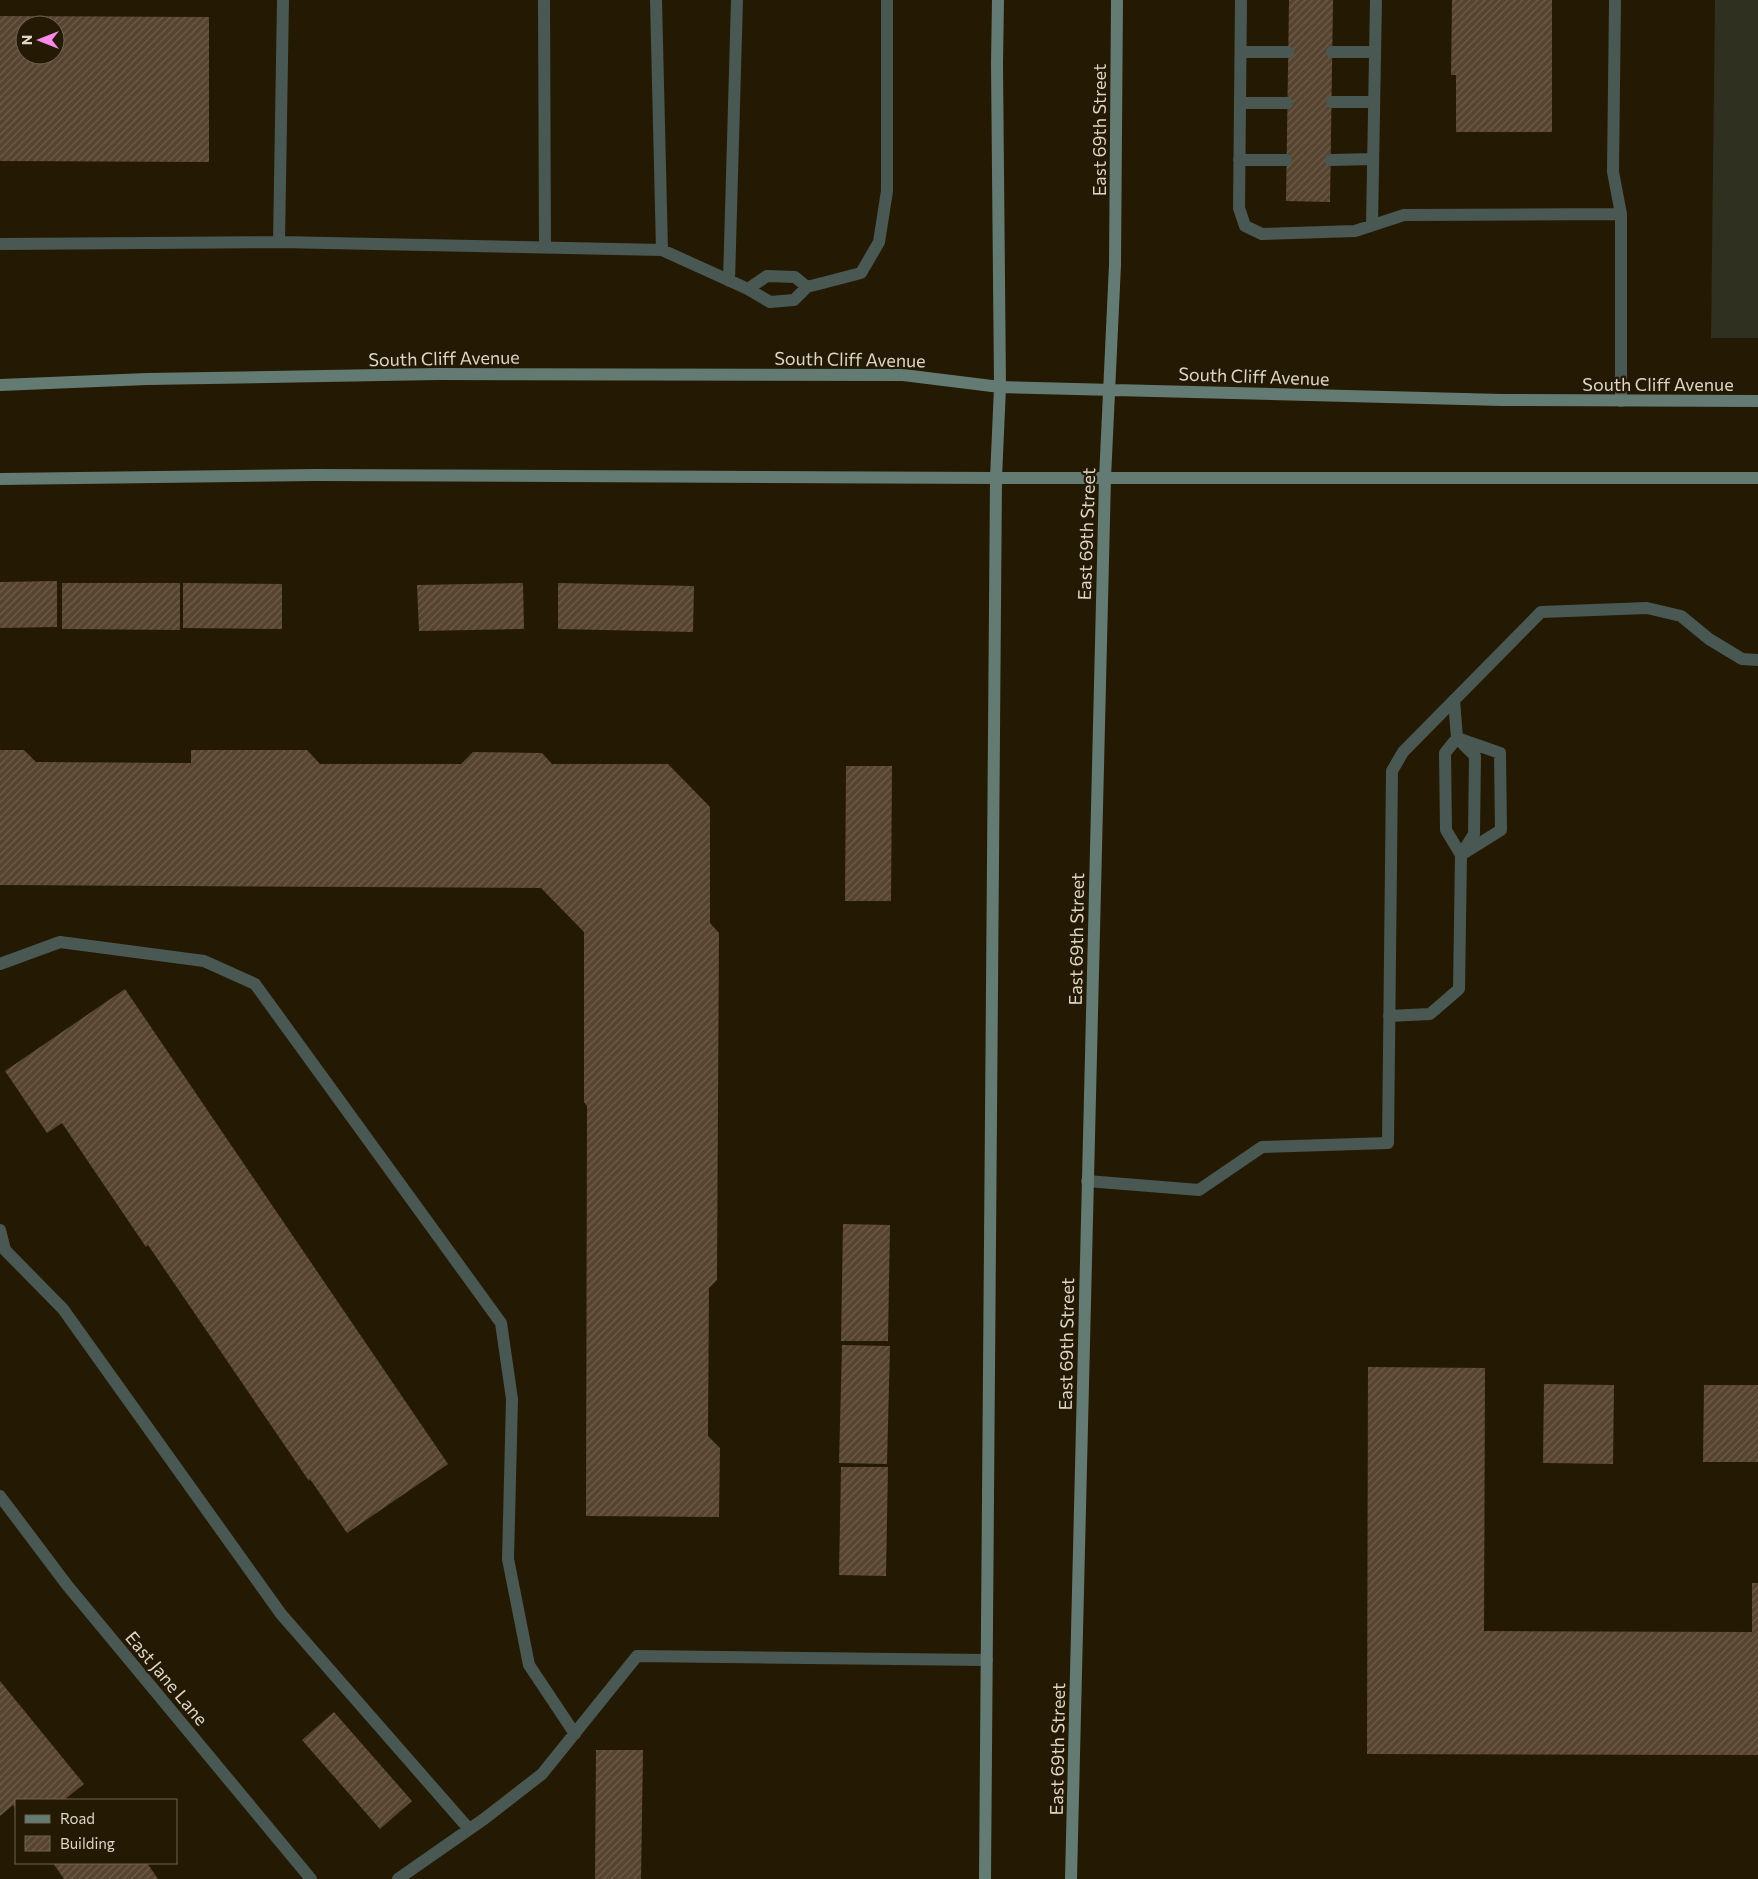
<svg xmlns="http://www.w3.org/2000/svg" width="1758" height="1879" font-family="Commissioner,sans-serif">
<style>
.grass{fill:#2f3020}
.building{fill:url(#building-hatch);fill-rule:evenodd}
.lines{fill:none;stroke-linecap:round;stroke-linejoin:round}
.lane{stroke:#495853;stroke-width:12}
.street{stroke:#495853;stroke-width:12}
.secondary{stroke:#637b72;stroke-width:12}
.labels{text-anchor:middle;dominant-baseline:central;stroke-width:4.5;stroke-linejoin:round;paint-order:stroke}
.street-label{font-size:18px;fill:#ded6c9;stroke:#241903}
</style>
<defs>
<pattern id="building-hatch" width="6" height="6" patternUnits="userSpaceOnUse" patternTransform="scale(1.25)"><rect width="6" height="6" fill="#574430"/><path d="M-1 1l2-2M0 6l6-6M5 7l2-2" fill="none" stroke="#6f5e4d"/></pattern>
</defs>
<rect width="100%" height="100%" fill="#241903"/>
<path class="grass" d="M1715,0H1758V338H1711Z"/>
<path class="building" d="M1289,0H1333L1330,202L1286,201Z
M1452,0H1552V132H1456V75H1451Z
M0,16L209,17V162L0,161ZM25,25H55V55H25Z
M57,581V627L0,628V582Z
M62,583H180V630L62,629Z
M183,583L282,584V629L183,628Z
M523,583L524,629L419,631L417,585Z
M558,583L694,586L693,632L558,629Z
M0,750H24L36,762L191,763V750H307L320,764H461L473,752L542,753L552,764H668L710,807V923L719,933L717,1280L709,1288L708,1436L720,1448L719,1517L586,1516L587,1106L584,1102V932L541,888L0,885Z
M846,766H892L891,901H845Z
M125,989L448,1464L347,1533L310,1479L309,1481L148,1245L146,1247L62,1123L47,1133L5,1071Z
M843,1224L890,1225L888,1341H841Z
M842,1345L890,1346L887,1464L839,1463Z
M1368,1367L1485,1368L1484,1631L1752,1632V1583H1758V1755L1367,1754Z
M1544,1384L1614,1385L1613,1464L1543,1463Z
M1704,1385H1758V1462H1703Z
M841,1467H888L886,1576L839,1575Z
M0,1681L84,1784L64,1800H16V1809L13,1805L0,1816Z
M334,1712L412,1801L380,1829L302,1740Z
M596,1750H643L641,1879H595Z
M53,1863H147L158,1879H64Z"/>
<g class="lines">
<path class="lane" d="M544,0L545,247
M656,0L662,250L748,289L767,276L795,277L807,287L861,273L879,242L887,191V0
M1241,0L1239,208L1245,226L1262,234L1355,231L1404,215L1621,214V401
M1615,0L1613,172L1621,214
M1241,52H1288
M1332,52H1374
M1332,102H1374
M1240,103H1287
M1239,160H1286
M1331,160L1373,159
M1372,225L1376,0
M279,242L662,250
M0,244L279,242L283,0
M729,281L737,0
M748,289L770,302L794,300L807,287
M1457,738L1500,753L1501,830L1461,855L1446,830L1445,753Z
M0,964L60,942L204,961L255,984L501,1323L512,1399L508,1559L529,1665L575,1734
M1389,1016L1430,1014L1459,989L1461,855L1474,834L1475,756L1457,738L1454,700
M1087,1181L1199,1190L1262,1147L1388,1143L1392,771L1403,752L1541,612L1647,608L1681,616L1709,639L1742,659L1758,660
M0,1230L5,1250L63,1309L281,1614L469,1829
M398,1879L484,1819L542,1774L637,1656L987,1660"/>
<path class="street" d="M0,1496L67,1585L311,1879"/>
<path class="secondary" d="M0,385L147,379L438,374L903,375L1000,387L1502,400L1758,401
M0,479L315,475L996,478H1758
M985,1879L996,478L1000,387L997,63L998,0
M1071,1879L1105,478L1115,265L1117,0"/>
</g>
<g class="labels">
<g class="street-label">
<text transform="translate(1099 130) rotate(-90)">East 69th Street</text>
<text transform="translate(444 358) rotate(-1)">South Cliff Avenue</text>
<text transform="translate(850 359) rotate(1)">South Cliff Avenue</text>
<text transform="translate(1254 376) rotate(2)">South Cliff Avenue</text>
<text x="1658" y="384">South Cliff Avenue</text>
<text transform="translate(1086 534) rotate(-88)">East 69th Street</text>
<text transform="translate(1076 939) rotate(-89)">East 69th Street</text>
<text transform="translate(1066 1344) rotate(-89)">East 69th Street</text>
<text transform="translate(167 1678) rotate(50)">East Jane Lane</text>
<text transform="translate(1057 1749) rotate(-89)">East 69th Street</text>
</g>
</g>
<rect x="15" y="1799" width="162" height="65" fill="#241903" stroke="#6e6552"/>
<rect x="25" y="1815" width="25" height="8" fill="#637b72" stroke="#6e6552"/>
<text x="60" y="1824" font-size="15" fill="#ded6c9">Road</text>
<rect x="25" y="1836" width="25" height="15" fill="url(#building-hatch)" stroke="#6e6552"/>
<text x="60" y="1849" font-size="15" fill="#ded6c9">Building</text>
<g transform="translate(40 40) rotate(270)"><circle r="24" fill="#241903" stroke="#6e6552"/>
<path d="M0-4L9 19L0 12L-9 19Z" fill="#f788ec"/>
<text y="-8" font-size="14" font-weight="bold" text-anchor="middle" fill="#ded6c9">N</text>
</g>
</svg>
